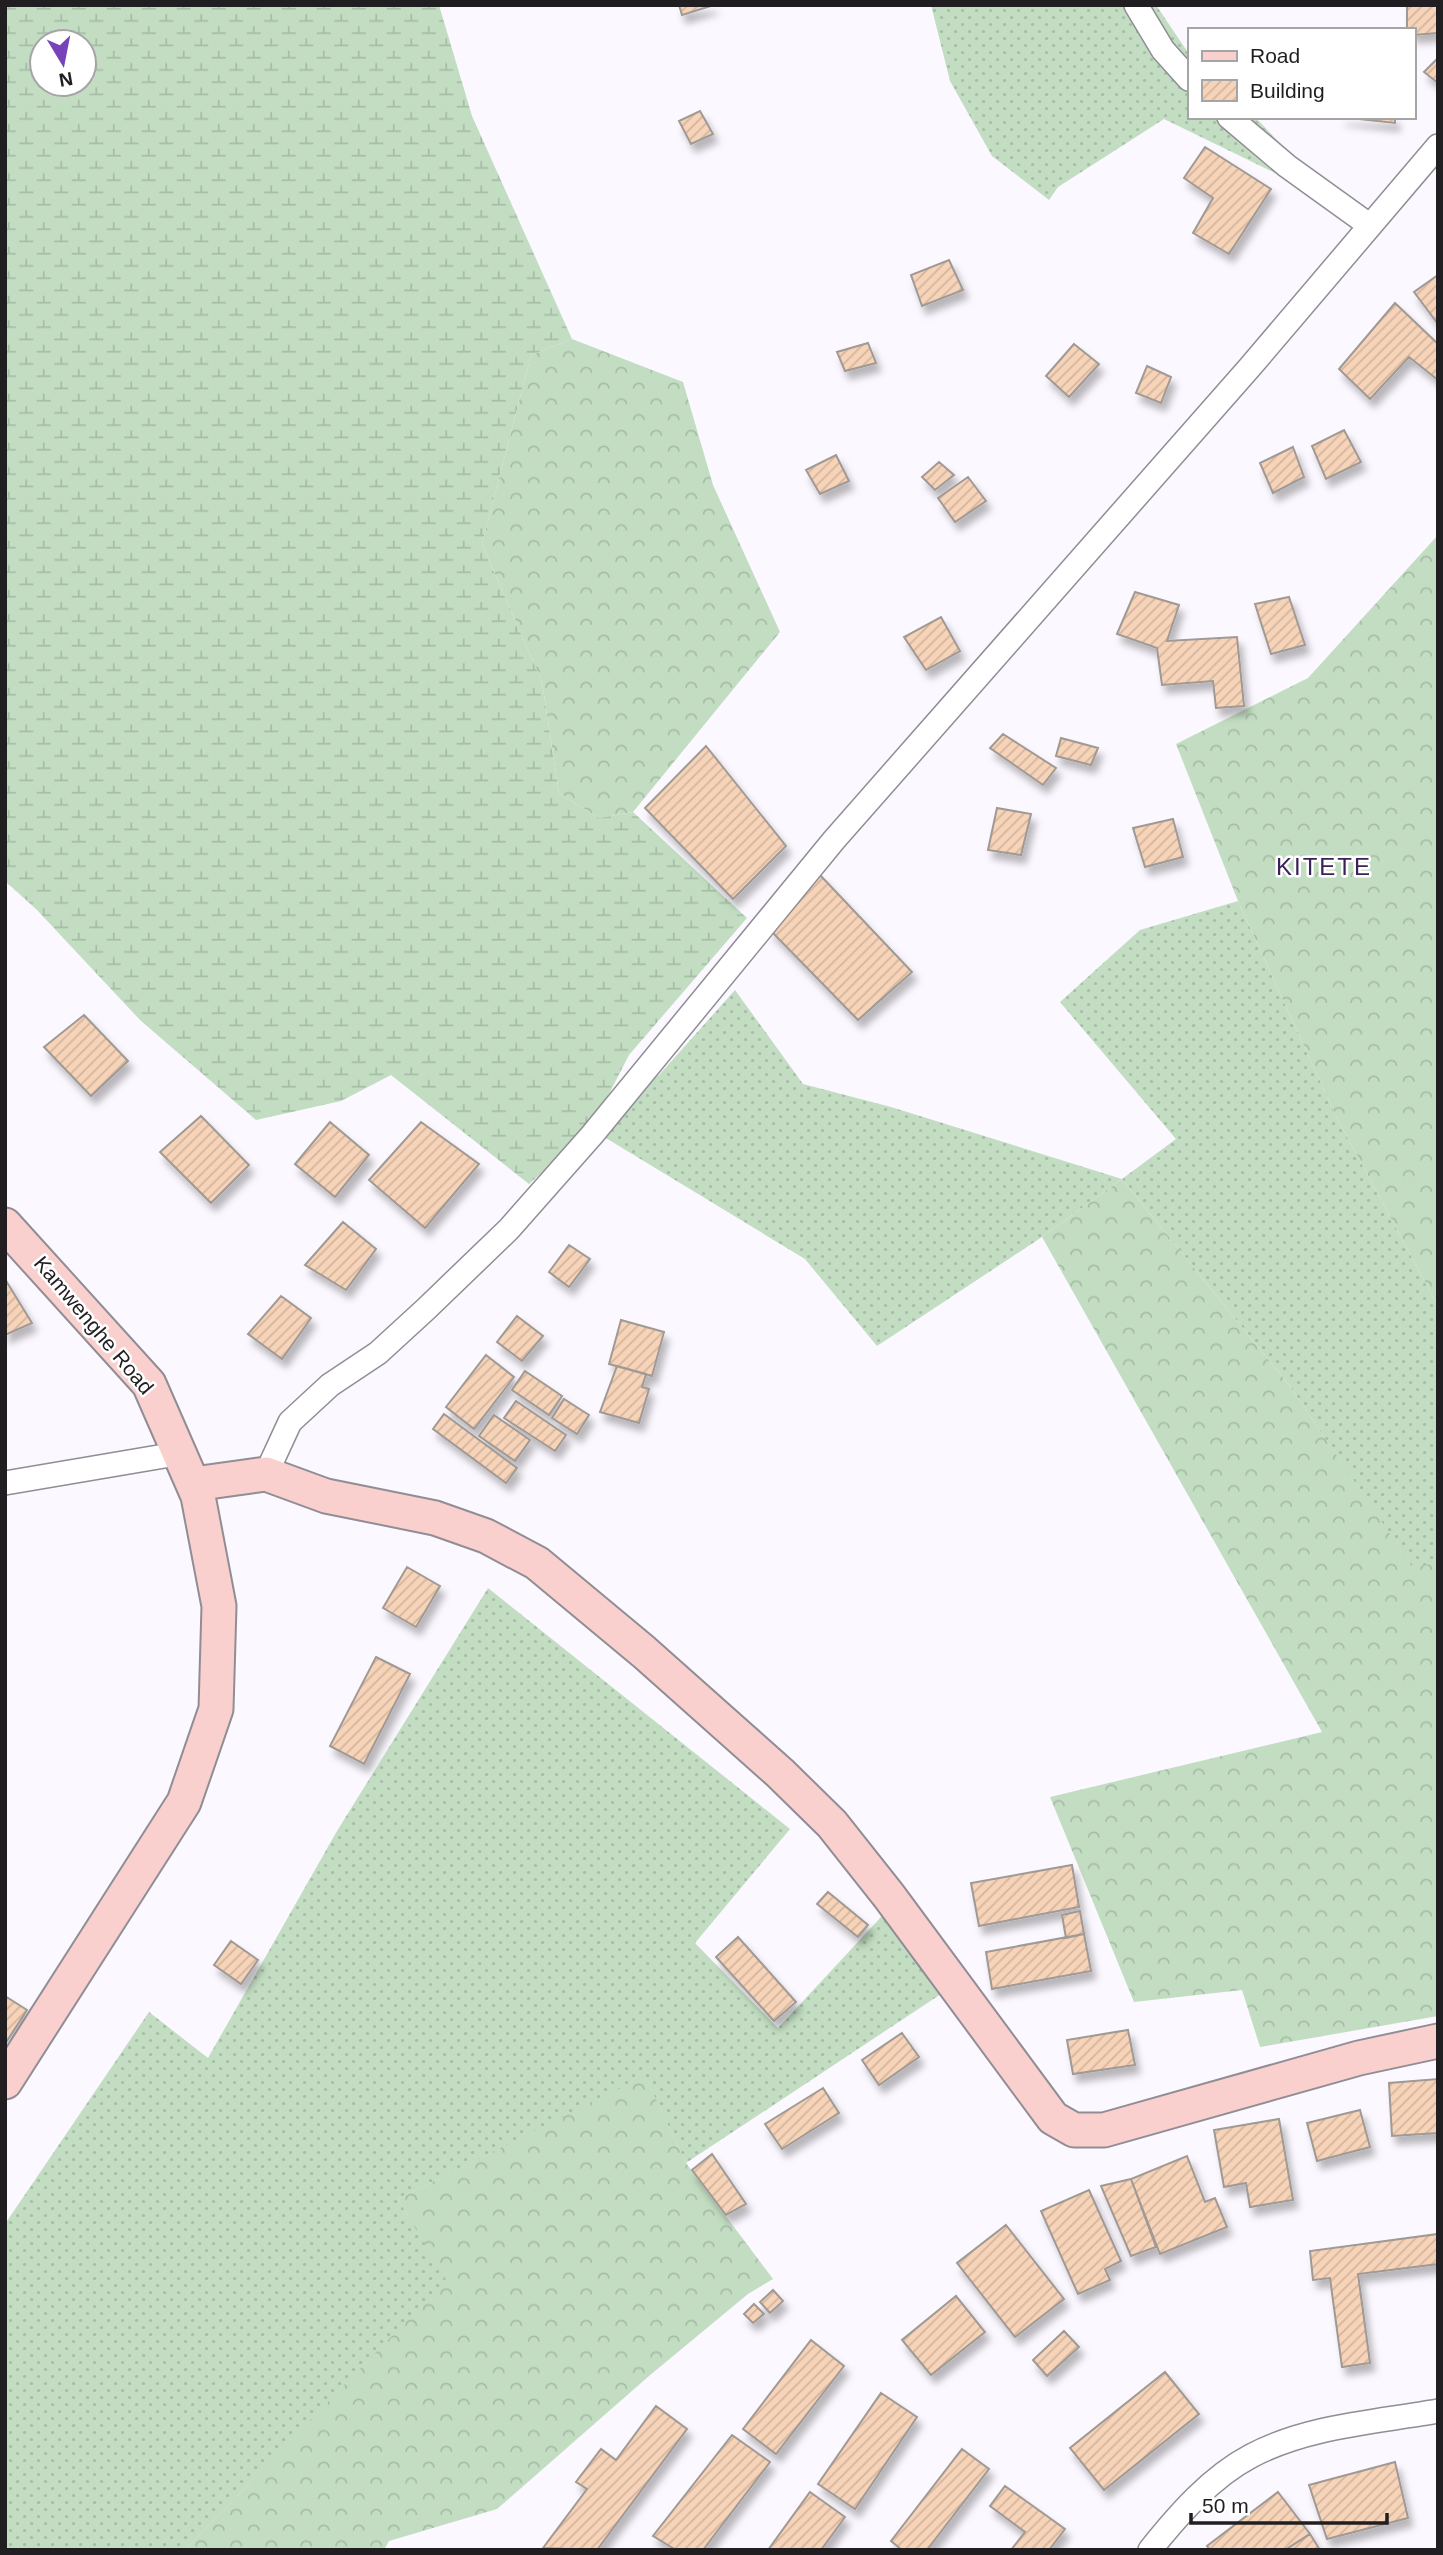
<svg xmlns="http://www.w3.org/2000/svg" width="1443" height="2555" font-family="Helvetica,sans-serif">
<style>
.grass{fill:url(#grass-dots)}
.forest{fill:url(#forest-crowns)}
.wetland{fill:url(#wetland-marsh);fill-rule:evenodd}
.building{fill:url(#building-hatch);stroke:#a09994;stroke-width:2;filter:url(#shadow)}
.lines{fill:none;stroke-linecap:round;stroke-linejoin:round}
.street-casing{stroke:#908d94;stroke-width:26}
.secondary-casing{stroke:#908d94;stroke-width:37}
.street{stroke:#fff;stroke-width:23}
.secondary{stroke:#f9d0ce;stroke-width:33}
.labels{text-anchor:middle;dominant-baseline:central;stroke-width:5;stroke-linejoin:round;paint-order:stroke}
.street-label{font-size:21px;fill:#201e21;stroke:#fff}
.quarter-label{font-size:24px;letter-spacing:2px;fill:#3a215a;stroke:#fff}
</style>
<defs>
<pattern id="grass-dots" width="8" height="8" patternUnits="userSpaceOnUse" patternTransform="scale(1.75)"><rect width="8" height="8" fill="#c2ddc2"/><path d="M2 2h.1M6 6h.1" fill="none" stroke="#a6bda6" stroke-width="1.8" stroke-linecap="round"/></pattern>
<pattern id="forest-crowns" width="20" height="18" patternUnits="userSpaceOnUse" patternTransform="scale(1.75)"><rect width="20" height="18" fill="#c2ddc2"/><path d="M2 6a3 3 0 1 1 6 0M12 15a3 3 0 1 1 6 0" fill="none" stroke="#a6bda6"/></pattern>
<pattern id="wetland-marsh" width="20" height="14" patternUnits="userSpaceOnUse" patternTransform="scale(1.75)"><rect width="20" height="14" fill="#c2ddc2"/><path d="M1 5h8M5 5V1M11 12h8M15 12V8" fill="none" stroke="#a6bda6"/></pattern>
<pattern id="building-hatch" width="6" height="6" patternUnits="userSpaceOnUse" patternTransform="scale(1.75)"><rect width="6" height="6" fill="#f7d3b8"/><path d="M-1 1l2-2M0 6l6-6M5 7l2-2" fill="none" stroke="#d3b59e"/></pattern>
<filter id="shadow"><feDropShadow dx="4.5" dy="8" stdDeviation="3.5" flood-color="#0004"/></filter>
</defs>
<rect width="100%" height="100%" fill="#fbf8ff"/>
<path class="grass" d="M931,5H1156L1189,54V117H1255L1315,180L1380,217L1364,216L1164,119L1058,187L1049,200L992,156L950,81Z
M1238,901L1336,1116L1438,1306V1562L1413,1569L1289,1385L1122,1179L1042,1237L877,1346L805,1259L591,1129L659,1075L735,990L803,1084L891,1107L1122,1179L1176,1139L1060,1002L1140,930Z
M488,1588L790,1829L695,1943L778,2028L882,1916L944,1992L686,2163L645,2077L398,2199L447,2280L185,2550H5V2224L149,2012L208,2058L337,1831Z"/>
<path class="forest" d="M572,339L683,382L713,485L780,632L633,812L599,818L559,793L542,682L482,544L531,355Z
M1438,535V1306L1336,1116L1238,901L1176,744L1308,678Z
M1122,1179L1289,1385L1413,1568L1438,1562V2016L1260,2047L1242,1990L1134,2002L1050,1797L1322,1732L1042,1237Z
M645,2076L686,2163L773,2279L748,2294L649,2376L497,2509L389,2541L384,2550H185L446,2280L398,2199Z"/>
<path class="wetland" d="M5,5H439L472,116L572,339L531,355L482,544L542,682L559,793L599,818L633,812L747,918L629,1055L591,1129L529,1184L391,1075L341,1101L256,1120L140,1020L37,910L5,881ZM42,42H84V84H42Z"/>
<path class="building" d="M679,5H714L682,15Z
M1407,5H1438V33L1413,35V30H1407Z
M1438,58V83L1424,72Z
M700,111L713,134L691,144L679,121Z
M1340,117H1395V123Z
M1205,147L1271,189L1229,254L1193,233L1213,198L1184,178Z
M949,260L963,290L922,306L911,275Z
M1438,275V324L1414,292Z
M1395,303L1438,344V380L1409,357L1370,399L1339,369Z
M868,343L876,363L845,371L837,352Z
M1074,344L1099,364L1069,397L1046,376Z
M1147,366L1171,377L1161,403L1136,393Z
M1344,430L1361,462L1326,479L1312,446Z
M1293,447L1304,477L1273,493L1260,463Z
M836,455L849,481L820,494L806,470Z
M939,462L954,475L935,490L922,477Z
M968,477L986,501L955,522L938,498Z
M1135,592L1179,605L1167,641L1237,637L1244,706L1216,708L1213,681L1162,685L1157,648L1117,634Z
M1289,597L1305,645L1271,654L1255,604Z
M941,617L960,651L926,670L904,637Z
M1003,734L1056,768L1043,785L990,748Z
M1061,738L1098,748L1091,765L1056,756Z
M706,746L786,846L733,899L645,808Z
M997,808L1031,814L1021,855L988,850Z
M1173,819L1183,857L1145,867L1133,828Z
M820,875L912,972L858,1020L770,930Z
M84,1015L128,1061L91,1096L44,1047Z
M201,1116L249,1165L211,1203L160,1152Z
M330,1122L369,1155L335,1197L295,1164Z
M421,1122L479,1164L425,1228L369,1180Z
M343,1222L376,1249L346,1290L305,1265Z
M569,1245L590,1259L569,1287L549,1272Z
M5,1279L32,1323L5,1335Z
M281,1296L311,1318L282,1359L248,1334Z
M517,1316L543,1336L522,1361L497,1342Z
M621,1320L664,1332L652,1376L609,1364Z
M486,1355L514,1377L474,1429L446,1407Z
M617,1366L646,1374L642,1387L649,1389L639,1423L600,1412Z
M525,1371L562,1396L549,1415L512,1390Z
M564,1399L589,1415L577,1434L552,1418Z
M516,1401L566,1435L555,1451L504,1418Z
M444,1414L517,1468L506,1483L433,1429Z
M494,1415L530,1440L515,1461L479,1436Z
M407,1567L440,1586L416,1627L383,1608Z
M376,1657L410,1674L364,1764L330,1746Z
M1072,1865L1079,1907L979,1926L971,1883Z
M828,1892L868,1925L858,1937L817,1904Z
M1080,1911L1084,1934L1066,1938L1062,1915Z
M1084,1934L1091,1971L992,1989L986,1952Z
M738,1937L796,2002L774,2021L716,1957Z
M231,1941L258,1960L241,1984L214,1965Z
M5,1996L27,2010L5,2044Z
M1128,2030L1135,2065L1073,2074L1067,2040Z
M902,2033L919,2057L879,2085L862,2060Z
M1438,2079V2133L1392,2136L1389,2083Z
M823,2088L839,2113L782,2149L765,2124Z
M1360,2110L1370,2147L1317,2161L1307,2123Z
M1279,2119L1293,2200L1250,2207L1246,2183L1224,2187L1214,2130Z
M712,2154L746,2204L726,2215L692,2170Z
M1187,2156L1205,2202L1215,2198L1227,2227L1160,2254L1131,2179Z
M1131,2179L1156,2247L1131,2256L1101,2186Z
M1089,2190L1121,2261L1105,2269L1110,2280L1078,2294L1041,2211Z
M1006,2225L1064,2299L1015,2337L957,2263Z
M1438,2234V2264L1358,2274L1370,2363L1342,2367L1330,2278L1313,2280L1310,2251Z
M773,2290L783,2301L770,2313L760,2302Z
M956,2296L985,2332L931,2375L902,2340Z
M754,2304L764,2314L753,2323L744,2314Z
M1064,2331L1079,2347L1047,2376L1033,2360Z
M811,2340L844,2366L776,2454L743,2429Z
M1165,2372L1199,2414L1104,2490L1070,2448Z
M881,2393L917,2417L855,2509L818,2484Z
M656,2406L687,2429L597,2550L543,2548L587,2489L576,2482L601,2449L616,2460Z
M732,2435L770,2462L703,2550H676L653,2536Z
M962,2449L989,2469L927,2550H902L891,2541Z
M1395,2462L1408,2518L1327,2539L1309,2485Z
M1005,2486L1065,2529L1049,2550H1011L1025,2532L990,2506Z
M810,2492L845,2517L821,2550H768Z
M1278,2492L1310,2534L1285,2550H1210L1207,2546Z
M1310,2534L1320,2550H1285Z"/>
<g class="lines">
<g class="street-casing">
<path id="street" d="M1136,5L1163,50L1189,79
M1229,117L1287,166L1369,225
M266,1474L290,1422L330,1385L378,1353L426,1309L509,1229L592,1135L834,840L1250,367L1438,146
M5,1483L182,1453
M1150,2550C1178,2515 1211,2477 1251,2456C1307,2426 1377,2422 1438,2411"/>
</g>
<g class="secondary-casing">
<path id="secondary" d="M5,1225L149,1384L198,1496L219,1606L216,1709L184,1802L5,2082
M194,1484L266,1474L326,1496L435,1518L486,1536L537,1563L644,1652L780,1773L832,1824L889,1896L1053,2118L1074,2130H1104L1359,2058L1438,2041"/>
</g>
<use href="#street" class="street"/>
<use href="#secondary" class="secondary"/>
</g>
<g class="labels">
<g class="street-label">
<text transform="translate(94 1325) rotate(50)">Kamwenghe Road</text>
</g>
<g class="quarter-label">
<text x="1324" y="866">KITETE</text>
</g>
</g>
<rect width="1443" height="2555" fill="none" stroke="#201e21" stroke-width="14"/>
<rect x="1188" y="28" width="228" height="91" fill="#ffffff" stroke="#a6a5a6" stroke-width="2"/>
<rect x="1202" y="51" width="35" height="10" fill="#f9d0ce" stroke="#a6a5a6" stroke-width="2"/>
<text x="1250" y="63" font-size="21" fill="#201e21">Road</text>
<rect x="1202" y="80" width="35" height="21" fill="url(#building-hatch)" stroke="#a6a5a6" stroke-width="2"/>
<text x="1250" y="98" font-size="21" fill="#201e21">Building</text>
<g transform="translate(63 63) rotate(170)"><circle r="33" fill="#ffffff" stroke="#a6a5a6" stroke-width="2"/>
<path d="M0-5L12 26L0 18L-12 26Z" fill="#7843ba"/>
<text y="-10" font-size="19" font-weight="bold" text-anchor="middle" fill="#201e21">N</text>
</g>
<path d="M1191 2513v10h196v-10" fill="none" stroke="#201e21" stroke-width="3.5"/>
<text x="1202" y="2513" font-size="21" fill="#201e21" stroke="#ffffff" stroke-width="5" paint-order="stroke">50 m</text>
</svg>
